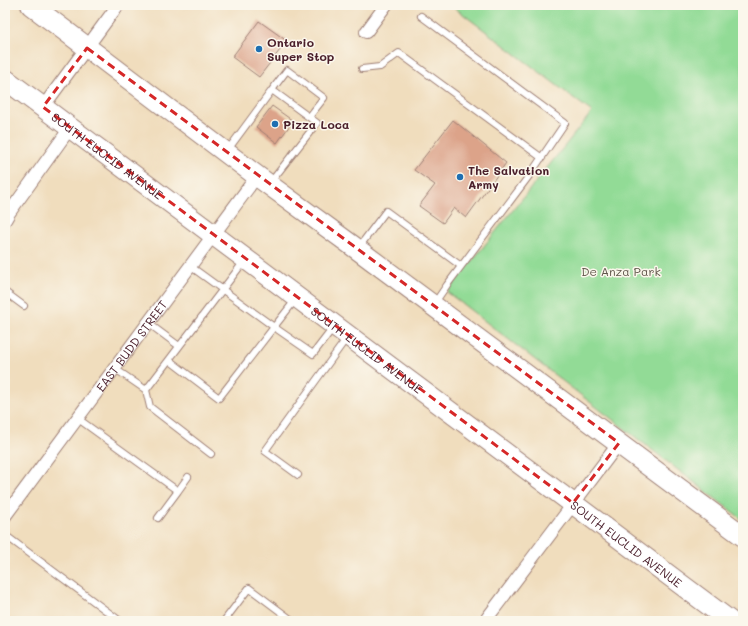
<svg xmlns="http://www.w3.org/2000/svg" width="748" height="626" font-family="Mali,sans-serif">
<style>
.green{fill:#92db96;stroke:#6e7d60}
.building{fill:#dca389}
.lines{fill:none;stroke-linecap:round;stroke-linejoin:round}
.lane-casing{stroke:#9d7e74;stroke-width:8}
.street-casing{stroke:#9d7e74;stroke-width:14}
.primary-casing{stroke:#9d7e74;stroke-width:22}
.lane{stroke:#fff;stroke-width:6}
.street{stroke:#fff;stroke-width:12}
.primary{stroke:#fff;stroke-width:20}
.marked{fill:none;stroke:#d62828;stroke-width:3;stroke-dasharray:8 5;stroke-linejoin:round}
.poi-dot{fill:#1f6fb2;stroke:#fbf7ec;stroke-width:1.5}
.labels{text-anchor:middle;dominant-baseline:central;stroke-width:3;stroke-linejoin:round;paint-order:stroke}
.poi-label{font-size:12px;font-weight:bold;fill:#4a1f2b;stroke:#fbf7ec;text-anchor:start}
.street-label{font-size:12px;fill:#4a1f2b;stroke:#fbf7ec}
.park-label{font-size:12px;fill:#60574b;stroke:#fbf7ec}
</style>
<rect width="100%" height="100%" fill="#fbf7ec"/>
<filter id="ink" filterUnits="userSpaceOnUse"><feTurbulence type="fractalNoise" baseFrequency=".025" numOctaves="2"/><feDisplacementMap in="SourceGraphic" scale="8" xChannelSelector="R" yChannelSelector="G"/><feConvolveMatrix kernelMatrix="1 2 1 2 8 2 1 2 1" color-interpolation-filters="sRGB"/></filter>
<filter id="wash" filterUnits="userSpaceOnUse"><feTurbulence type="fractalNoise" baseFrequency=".012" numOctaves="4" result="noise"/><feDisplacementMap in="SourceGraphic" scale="16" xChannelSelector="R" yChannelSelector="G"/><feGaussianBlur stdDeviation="0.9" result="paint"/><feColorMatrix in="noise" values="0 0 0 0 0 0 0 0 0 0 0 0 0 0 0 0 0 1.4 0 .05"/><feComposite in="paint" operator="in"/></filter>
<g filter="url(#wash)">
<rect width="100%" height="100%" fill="#f0ddbd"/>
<path class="green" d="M451,5H743V520L447,292L592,112Z"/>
<g id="blocks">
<path class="building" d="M259,21L287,41L259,77L232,57Z
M272,106L293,121L277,143L256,127Z
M453,120L506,163L466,218L454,208L443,223L419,206L435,185L414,170Z"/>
</g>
</g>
<g filter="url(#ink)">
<use href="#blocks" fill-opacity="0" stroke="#9d7e74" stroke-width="1"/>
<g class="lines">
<g class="lane-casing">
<path id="lane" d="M421,16L565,123L529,176L447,285L434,304
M362,69L380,67L399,53L542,158
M272,90L287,70L324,98L309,117
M227,151L272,90L317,123L270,183
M359,247L386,211L461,266
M190,266L274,327L296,299
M5,292L24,306
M148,323L179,346
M169,360L219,398L274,327L313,354L333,328
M114,368L146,390L150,407L211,454
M146,390L245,260
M77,418L178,491L158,518
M298,475L265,451L346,339
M178,491L188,477
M5,535L120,621
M224,621L249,588L293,621"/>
</g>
<g class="street-casing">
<g id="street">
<path d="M366,32L386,5"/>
<path d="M43,107L118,5"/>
<path d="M5,220L9,213L70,128"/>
<path id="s1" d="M5,516L257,176"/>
<path d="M485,621L619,443"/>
</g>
</g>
<g class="primary-casing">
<g id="primary">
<path d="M31,5L257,176L357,249L743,536"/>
<path id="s2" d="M5,79L730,621"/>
</g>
</g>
<use href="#lane" class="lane"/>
<use href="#street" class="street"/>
<use href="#primary" class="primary"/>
</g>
</g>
<path class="marked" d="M87,48L619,443L573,503L43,107Z"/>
<g class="poi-dot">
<circle cx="259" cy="49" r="4"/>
<circle cx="275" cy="124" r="4"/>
<circle cx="460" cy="177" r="4"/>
</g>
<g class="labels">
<g class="poi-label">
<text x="267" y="42">Ontario<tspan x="267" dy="14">Super Stop</tspan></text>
<text x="283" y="124">Pizza Loca</text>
<text x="468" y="170">The Salvation<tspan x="468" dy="14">Army</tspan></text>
</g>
<g class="street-label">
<text stroke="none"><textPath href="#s2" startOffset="128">SOUTH EUCLID AVENUE</textPath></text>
<text stroke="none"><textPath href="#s1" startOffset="212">EAST BUDD STREET</textPath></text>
<text stroke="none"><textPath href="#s2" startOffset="452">SOUTH EUCLID AVENUE</textPath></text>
<text stroke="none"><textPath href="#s2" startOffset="776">SOUTH EUCLID AVENUE</textPath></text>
</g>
<g class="park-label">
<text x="621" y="271">De Anza Park</text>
</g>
</g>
<rect width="748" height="626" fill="none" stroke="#fbf7ec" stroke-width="20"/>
</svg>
